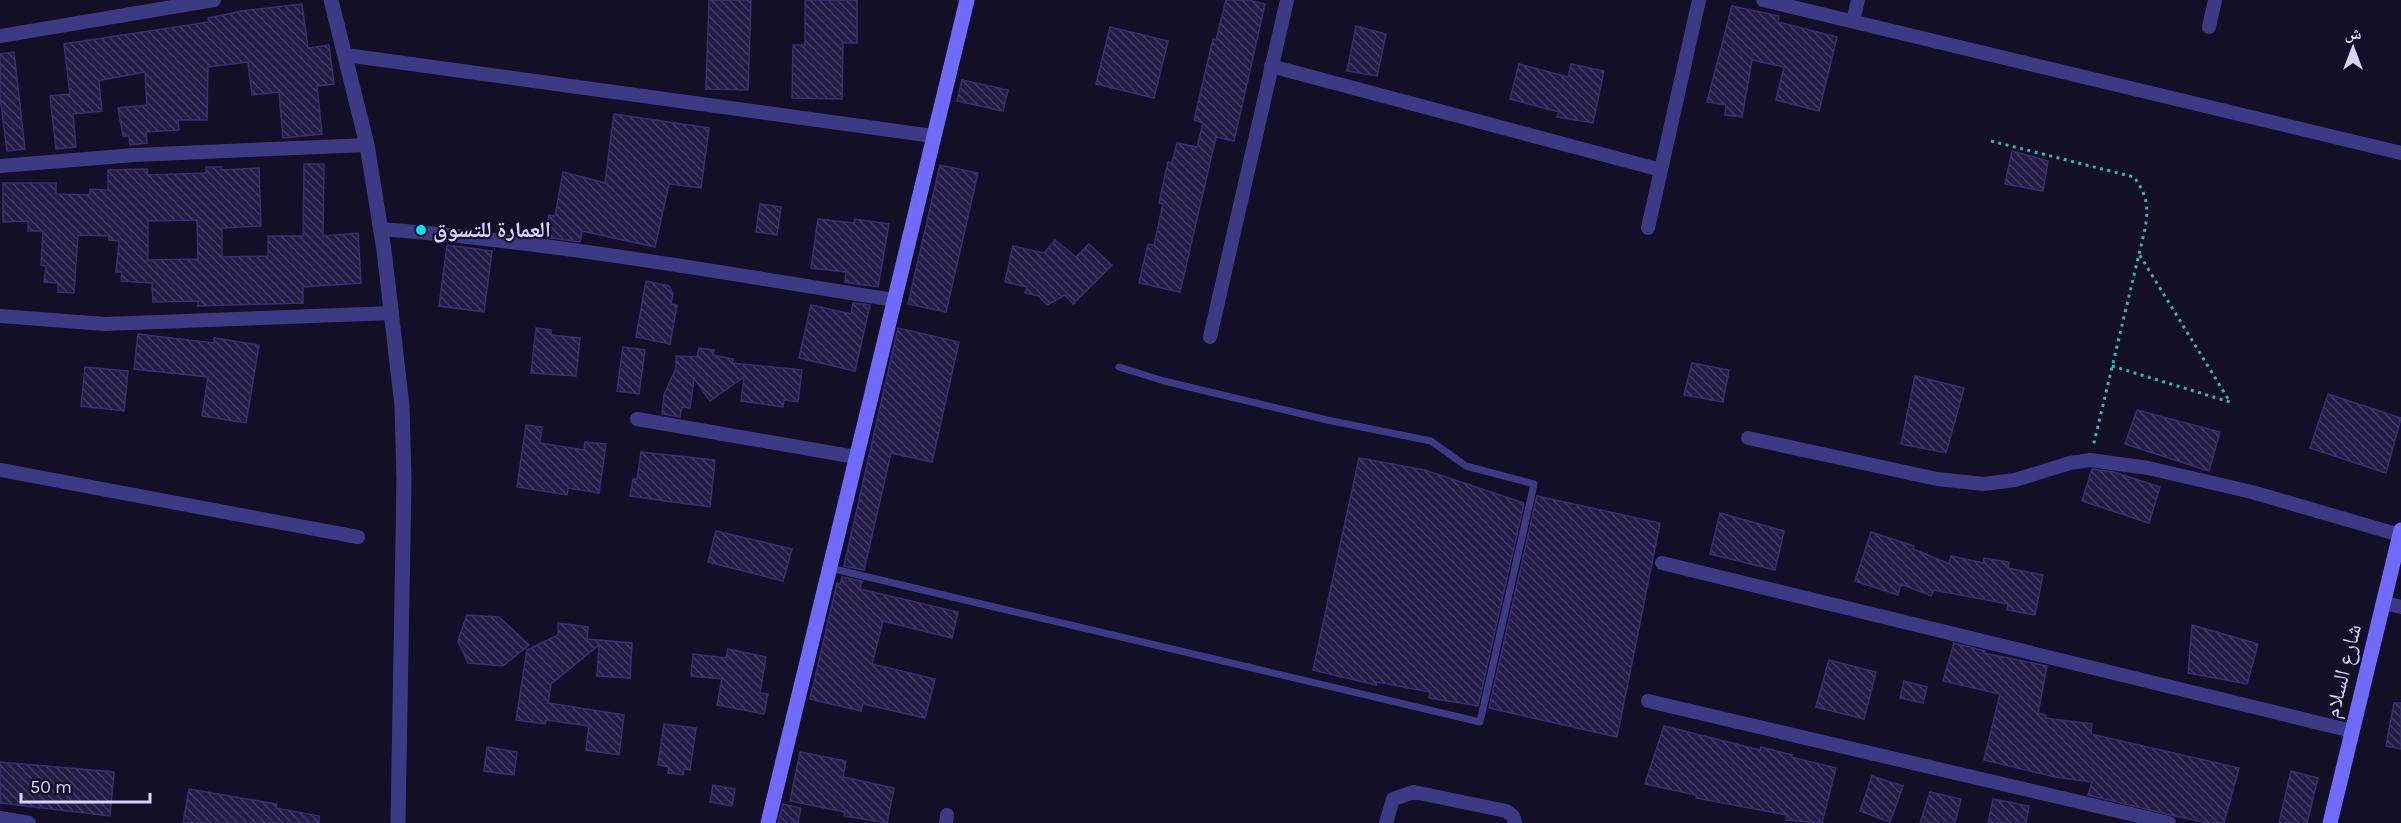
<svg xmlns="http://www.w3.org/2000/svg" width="2401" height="823" font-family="Karla,'Noto Naskh Arabic',sans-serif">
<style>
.building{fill:url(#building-back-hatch);stroke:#3b2d73;stroke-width:1.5;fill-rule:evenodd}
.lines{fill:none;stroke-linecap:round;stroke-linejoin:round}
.path{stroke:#2fb8b0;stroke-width:3;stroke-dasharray:3 4.5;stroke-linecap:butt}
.service{stroke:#3d3a85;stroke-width:7}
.minor{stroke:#3d3a85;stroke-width:14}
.tertiary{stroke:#3d3a85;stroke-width:15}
.secondary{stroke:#6f6bff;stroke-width:15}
.poi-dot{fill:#00e5ff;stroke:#130f26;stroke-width:2}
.labels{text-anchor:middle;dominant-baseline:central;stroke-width:4.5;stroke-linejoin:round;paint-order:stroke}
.poi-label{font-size:22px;font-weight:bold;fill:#d9d4ff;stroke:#130f26;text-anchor:start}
.street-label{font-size:22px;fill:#d9d4ff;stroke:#130f26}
</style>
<defs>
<pattern id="building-back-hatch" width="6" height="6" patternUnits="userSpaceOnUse" patternTransform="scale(1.5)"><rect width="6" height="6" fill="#241b47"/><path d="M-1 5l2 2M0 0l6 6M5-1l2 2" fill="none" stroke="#433b63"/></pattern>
</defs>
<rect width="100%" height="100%" fill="#130f26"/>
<path class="building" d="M709,0H751L748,90L706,89Z
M805,0H857V43H843L842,99L792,98L793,45H805Z
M1226,0H1248L1265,4L1234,141L1216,137L1180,292L1139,283L1148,244L1154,245L1163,204L1159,203L1168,162L1172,163L1177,143L1197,147L1203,123L1194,120L1213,39L1216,40Z
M302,4L308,48L329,45L334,84L317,86L322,134L283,138L279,92L252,95L248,62L208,67L207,120H178L179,130L146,132L147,143L130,145L129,136H123L118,108L147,105L145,72L102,80L99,82L102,111L73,114L76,147L56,149L50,96L70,94L64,44L209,22L208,18L242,11Z
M1732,6L1779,16L1778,22L1837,37L1819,111L1776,100L1784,67L1752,60L1742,117L1725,115L1726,105L1707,102Z
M1356,26L1386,34L1377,76L1347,71Z
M1110,27L1168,41L1154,98L1096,84Z
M14,52L25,149L7,151L0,96V54Z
M1519,64L1568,77L1571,64L1604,71L1593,123L1557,117L1559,112L1510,99Z
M962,80L1008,90L1003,111L957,101Z
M614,114L709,128L701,188L669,184L655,247L582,231L580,242L545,237L549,215L555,216L563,172L605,183Z
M2012,151L2048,161L2043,191L2005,184Z
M304,164H324L323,236L358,233L361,283L303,287V303L198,306V301L153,302L152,283L121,281L122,272H116L119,241L109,240V236L78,235L74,293L58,292V283L44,282L46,266L41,265L43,231H28V221L3,222V183H56V194L90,195V189L108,190V170L147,169L148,175L206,173V167H221V170L259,168L261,226L222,228V257L268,256V236H303ZM197,220L198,259L148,260V221Z
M940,165L978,173L946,312L908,304Z
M760,204L781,207L777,235L756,232Z
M818,219L854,223L855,219L889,224L878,287L845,282L846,272L811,268Z
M1055,240L1076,257L1089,244L1112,265L1073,304L1065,295L1047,305L1039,296L1025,293L1027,287L1005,282L1013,246L1044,253Z
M447,245L492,251L484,312L439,306Z
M646,281L669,286L673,294L671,304L677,305L670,344L636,337Z
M853,303L870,305L855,371L799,358L811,305L851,314Z
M536,328L551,330V335L580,338L576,376L531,373Z
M898,328L959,342L932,462L891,453L864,570L844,566Z
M138,334L214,343V338L259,345L246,423L202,416L208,377L134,369Z
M623,347L645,350L639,394L617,391Z
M699,348L714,350L713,355L733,359L732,363L802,370L798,402L784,400L783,407L741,401L744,377L710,401L694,378L690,408L682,407L680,417L662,414L664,395L676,368V356L697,357Z
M1692,363L1729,370L1723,402L1684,395Z
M85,367L128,371L124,411L81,406Z
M1915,376L1964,388L1946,453L1901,444Z
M2328,394L2401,418L2386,473L2310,448Z
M2137,410L2220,432L2209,471L2125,444Z
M526,425L542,427L540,443L584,450L585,442L606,444L599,493L568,488L567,495L517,487Z
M641,452L715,460L710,507L630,496L633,479H637Z
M1359,458L1425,470L1524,503L1478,706L1429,698L1430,692L1377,682L1376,685L1313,670Z
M2092,469L2114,472L2160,487L2149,523L2082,501Z
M1537,496L1660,523L1617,737L1489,708Z
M1720,513L1784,531L1775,570L1710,554Z
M716,531L792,549L783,581L708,562Z
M1871,532L1914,546L1913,549L1949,564L1951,556L1983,563L1984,558L2009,562L2008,568L2043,575L2035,615L2007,610L2008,604L1934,590L1931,596L1901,584L1898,595L1855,581Z
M842,577L862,581L860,589L958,612L952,638L883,621L872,664L935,679L925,718L863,704L861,711L810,699L837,583L840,584Z
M467,615L499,617L529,645L503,666L468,663L458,641Z
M558,623L588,627L587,639L632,643L630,678L597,676L599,645L551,684L548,703L624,715L619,755L586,750L589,726L546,720L545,724L516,720L527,650L558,635Z
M2192,625L2258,644L2247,684L2188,673Z
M1954,643L1985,651L1984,653L2047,666L2038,713L2046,715L2045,718L2092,724L2091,734L2239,768L2224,823H2208L2175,816L2088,795L2092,782L2055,777L1984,760L2000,694L1943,681Z
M728,649L766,657L760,693L768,694L764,714L717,705L722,679L691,676L693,654L726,658Z
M1829,660L1876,672L1864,719L1816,707Z
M1904,681L1927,687L1923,703L1900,698Z
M2394,703H2401V749L2386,746Z
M664,724L696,728L690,770L684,769L683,775L668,773L669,767L658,765Z
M1664,726L1760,750L1761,747L1792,755L1791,757L1836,768L1822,823L1786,820L1787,815L1696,798V795L1645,784Z
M487,747L517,752L514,775L484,771Z
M800,752L846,761L843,777L894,788L887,823L844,816L845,812L790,801Z
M0,762L114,772L110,816L0,803Z
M2291,771L2318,778L2307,823H2279Z
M1872,776L1903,786L1890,822L1860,811Z
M713,785L735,789L732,806L710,802Z
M189,789L277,804L276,808L319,816V823H183Z
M1930,792L1961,799L1955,823H1920Z
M1993,799L2029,806L2026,823H1988Z
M783,804L801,808L798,823H778Z"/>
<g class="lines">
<path class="path" d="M1991,141L2134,177C2147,195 2149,207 2145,229L2093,447
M2112,366L2230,402L2139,254"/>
<path class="service" d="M830,568L1480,722L1534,484L1466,466L1431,441L1327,420L1164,381L1119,367"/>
<path class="minor" d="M1763,0L2401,153
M1853,21L1858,0
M2209,27L2215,0
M0,36L214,0
M346,55L933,136
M1271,66L1661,170
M0,166L134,155L367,145
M1648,228L1699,0
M380,229C553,242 723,273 894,300
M0,316L105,324L392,313
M1210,337L1287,0
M637,419L856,457
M1748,438L1937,479L1984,484L2015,480L2070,463L2090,460L2148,468L2252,492L2400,535
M0,470L358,537
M1662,563L2352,731
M2383,603L2401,607
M1648,701L2169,823
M0,818L29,823
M946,823L947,815
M1386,823L1393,799L1414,792L1506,811L1513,816L1515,823"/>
<path class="tertiary" d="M331,0L367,145L384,250L402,406L404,480L398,823"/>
<path class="secondary" d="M768,823L967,0
M2330,823L2401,530"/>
</g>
<circle class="poi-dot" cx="421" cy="230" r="6"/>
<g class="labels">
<g class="poi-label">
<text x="433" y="230">العمارة للتسوق</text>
</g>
<g class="street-label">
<text transform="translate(2343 671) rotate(-76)">شارع السلام</text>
</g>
</g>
<g transform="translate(2353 48)" stroke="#130f26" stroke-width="4.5" paint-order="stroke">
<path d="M0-4.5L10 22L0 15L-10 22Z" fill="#d9d4ff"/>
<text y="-9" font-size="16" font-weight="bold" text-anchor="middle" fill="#d9d4ff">ش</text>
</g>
<path d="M21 793v9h129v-9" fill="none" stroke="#d9d4ff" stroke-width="3"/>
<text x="30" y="793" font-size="18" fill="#d9d4ff" stroke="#130f26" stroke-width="4.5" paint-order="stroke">50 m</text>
</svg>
